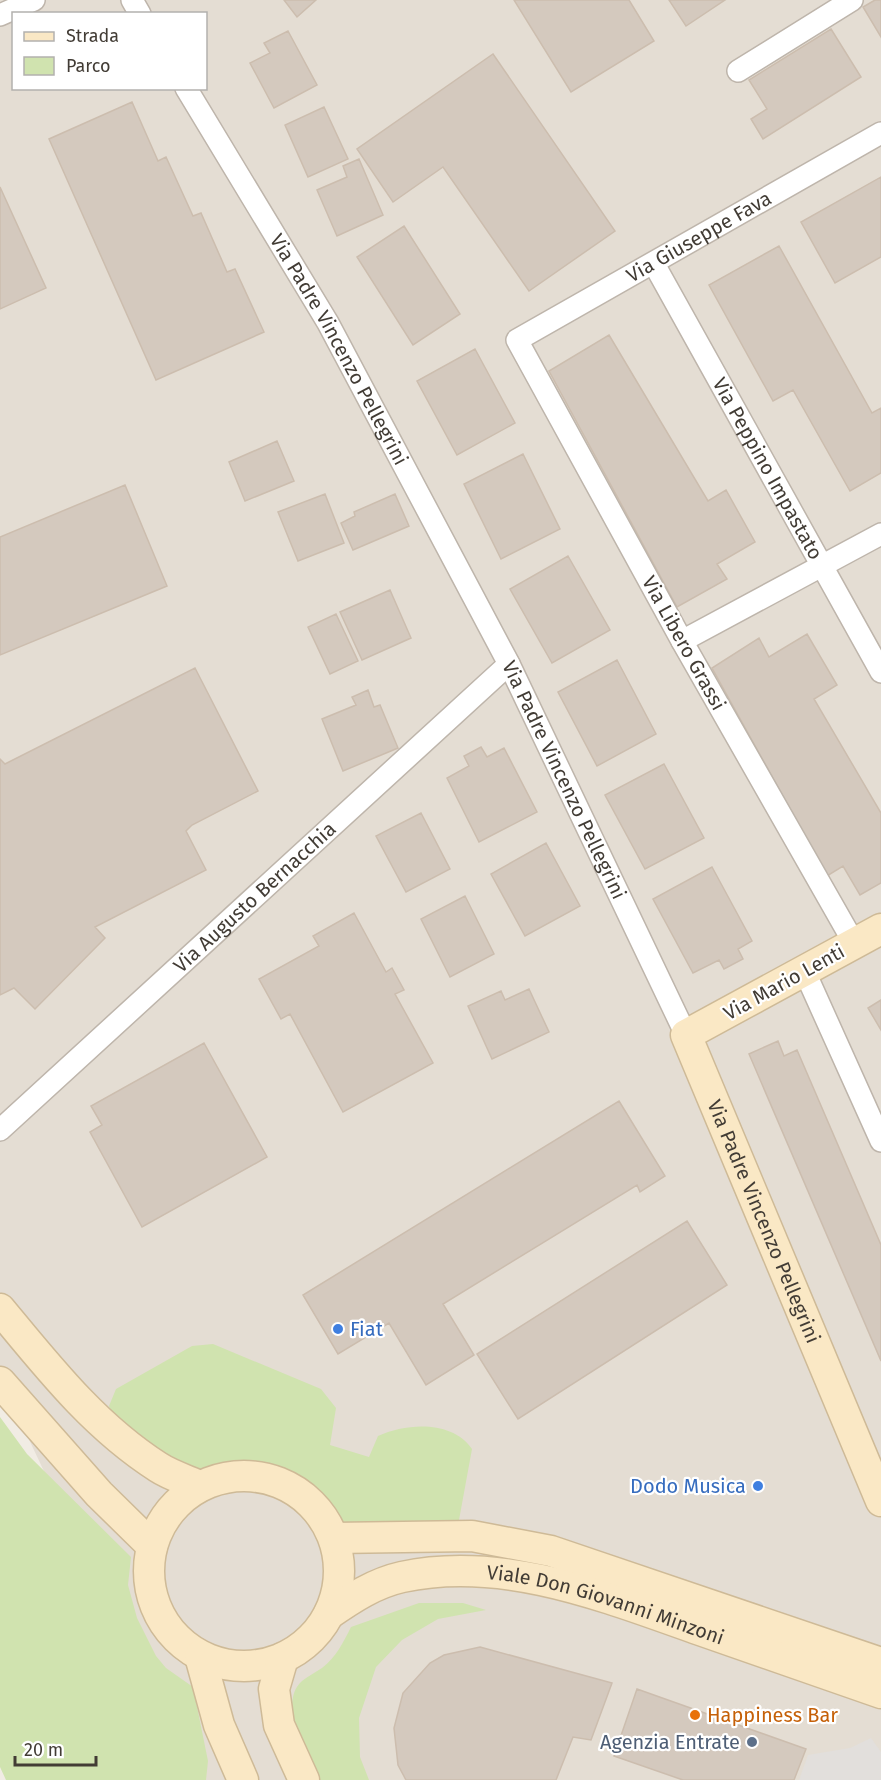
<svg xmlns="http://www.w3.org/2000/svg" width="881" height="1780" font-family="'Fira Sans',sans-serif">
<style>
.residential{fill:#e4ddd3;fill-rule:evenodd}
.green{fill:#d0e3af}
.parking{fill:#e2dfdc}
.building{fill:#d4c9be;stroke:#ccbdae;stroke-width:1.5}
.lines{fill:none;stroke-linecap:round;stroke-linejoin:round}
.street-casing{stroke:#beb5ab;stroke-width:24}
.secondary-casing{stroke:#ceba97;stroke-width:33}
.street{stroke:#fff;stroke-width:21}
.secondary{stroke:#fae8c5;stroke-width:30}
.shop-dot{fill:#3f7fe0;stroke:#fff;stroke-width:2}
.food-dot{fill:#e8710a;stroke:#fff;stroke-width:2}
.service-dot{fill:#5c6f8a;stroke:#fff;stroke-width:2}
.labels{text-anchor:middle;dominant-baseline:central;stroke-width:4.5;stroke-linejoin:round;paint-order:stroke}
.street-label{font-size:20px;fill:#423c35;stroke:#fff}
.shop-label{font-size:20px;fill:#366cbe;stroke:#fff;text-anchor:start}
.food-label{font-size:20px;fill:#c56008;stroke:#fff;text-anchor:start}
.service-label{font-size:20px;fill:#4e5e75;stroke:#fff;text-anchor:end}
</style>
<rect width="100%" height="100%" fill="#f1ece4"/>
<path class="residential" d="M0,0H881V1780H192L184,1768L0,1378ZM14,14H206V88H14Z"/>
<path class="green" d="M213,1344L321,1389L336,1408L330,1445L369,1457L378,1436C407,1423 452,1420 472,1449L459,1520L451,1527L350,1529L335,1516L308,1485L275,1470L233,1468L197,1477L117,1425L109,1406L116,1389L192,1346Z
M0,1417L27,1454L131,1557L128,1585L137,1618L156,1656L166,1668L193,1687L208,1761L206,1780H6L0,1767Z
M419,1603H463L486,1610L438,1619L402,1640L376,1667L359,1718L360,1757L369,1780H316C306,1756 277,1703 302,1681C308,1676 316,1672 322,1668C336,1657 343,1643 351,1627Z"/>
<path class="parking" d="M871,1738L881,1752V1780H799L808,1755L850,1748Z"/>
<path class="building" d="M284,0H316L297,17Z
M514,0H629L654,41L571,92Z
M669,0H725L686,26Z
M875,0H881V37L863,7Z
M831,29L861,77L763,139L751,119L767,109L749,80Z
M288,31L317,85L274,108L250,63L270,53L264,43Z
M493,54L615,231L529,291L443,167L393,202L357,149Z
M132,102L158,161L166,157L193,216L201,213L227,272L235,269L264,332L156,380L49,139Z
M324,107L348,159L308,177L285,125Z
M359,159L383,215L337,236L317,190L347,177L343,166Z
M881,177V257L835,283L801,222Z
M0,187L46,288L0,309Z
M404,226L460,314L413,345L357,257Z
M779,246L872,413L881,408V473L850,491L793,390L773,401L709,285Z
M609,335L708,501L726,490L755,542L717,564L727,579L677,607L549,371Z
M475,349L515,423L457,455L417,381Z
M277,441L294,481L245,501L229,462Z
M523,454L560,529L501,559L464,484Z
M125,485L167,586L0,655V537Z
M325,494L344,543L298,561L278,512Z
M395,494L409,526L353,550L341,523L355,516L354,512Z
M568,556L610,630L552,663L510,589Z
M390,590L411,638L362,660L340,612Z
M336,614L358,661L330,674L308,627Z
M807,634L837,685L814,699L881,813V883L860,895L843,866L827,876L712,668L759,638L769,657Z
M617,660L656,734L597,766L558,692Z
M195,668L258,791L192,825L186,831L206,870L95,927L105,938L35,1009L14,988L0,995V759L5,764Z
M368,690L374,707L380,705L398,748L343,771L322,719L356,705L352,697Z
M481,747L487,757L504,748L537,812L479,842L447,778L469,766L464,756Z
M664,764L704,838L645,869L605,795Z
M421,813L450,869L406,892L376,836Z
M546,843L580,906L525,936L491,874Z
M712,867L752,941L738,949L743,959L724,969L719,960L693,973L653,899Z
M465,896L494,954L450,977L421,919Z
M354,913L386,972L392,968L404,990L395,994L433,1063L343,1112L290,1014L281,1019L259,979L319,946L313,936Z
M529,989L549,1032L492,1059L468,1006L501,991L505,1000Z
M881,1000V1030L868,1008Z
M778,1041L784,1056L797,1050L881,1245V1361L749,1054Z
M204,1043L267,1157L142,1227L90,1132L102,1125L91,1106Z
M619,1101L665,1176L640,1192L637,1185L443,1304L474,1355L426,1385L389,1323L338,1354L303,1295Z
M687,1221L727,1285L518,1419L477,1354Z
M480,1647L612,1683L591,1740L573,1737L556,1780H406L398,1765L394,1728L403,1693L430,1663L444,1655Z
M637,1689L806,1749L794,1780H683L614,1756Z"/>
<g class="lines">
<g class="street-casing">
<g id="street">
<path d="M132,0L140,14"/>
<path d="M0,15L34,0"/>
<path d="M738,71L852,0"/>
<path id="s1" d="M186,88L328,323L509,664L686,1035"/>
<path id="s2" d="M654,264L881,672"/>
<path d="M682,641L881,534"/>
<path id="s3" d="M854,943L682,641L517,340L881,133"/>
<path d="M804,970L881,1141"/>
<path id="s4" d="M0,1130L509,664"/>
</g>
</g>
<g class="secondary-casing">
<g id="secondary">
<path id="s5" d="M881,929L686,1035L881,1501"/>
<path d="M0,1309C48,1367 94,1426 158,1467C170,1475 186,1480 200,1486"/>
<path d="M0,1382L99,1494L152,1546"/>
<circle cx="244" cy="1571" r="95"/>
<path d="M334,1538L472,1536L551,1551L881,1663"/>
<path id="s6" d="M329,1614C352,1598 375,1583 402,1577C503,1555 606,1597 700,1630C760,1651 821,1672 881,1693"/>
<path d="M200,1656L219,1725L243,1780"/>
<path d="M283,1658L274,1689L279,1725L304,1780"/>
</g>
</g>
<use href="#street" class="street"/>
<use href="#secondary" class="secondary"/>
</g>
<g class="shop-dot">
<circle cx="338" cy="1329" r="6"/>
<circle cx="758" cy="1486" r="6"/>
</g>
<circle class="food-dot" cx="695" cy="1715" r="6"/>
<circle class="service-dot" cx="752" cy="1742" r="6"/>
<g class="labels">
<g class="street-label">
<text stroke="none"><textPath href="#s3" startOffset="900">Via Giuseppe Fava</textPath></text>
<text stroke="none"><textPath href="#s1" startOffset="303">Via Padre Vincenzo Pellegrini</textPath></text>
<text stroke="none"><textPath href="#s2" startOffset="234">Via Peppino Impastato</textPath></text>
<text transform="translate(684 643) rotate(61)">Via Libero Grassi</text>
<text stroke="none"><textPath href="#s1" startOffset="789">Via Padre Vincenzo Pellegrini</textPath></text>
<text stroke="none"><textPath href="#s4" startOffset="345">Via Augusto Bernacchia</textPath></text>
<text transform="translate(784 982) rotate(-29)">Via Mario Lenti</text>
<text stroke="none"><textPath href="#s5" startOffset="424">Via Padre Vincenzo Pellegrini</textPath></text>
<text stroke="none"><textPath href="#s6" startOffset="291">Viale Don Giovanni Minzoni</textPath></text>
</g>
<g class="shop-label">
<text x="350" y="1329">Fiat</text>
<text x="746" y="1486" text-anchor="end">Dodo Musica</text>
</g>
<g class="food-label">
<text x="707" y="1715">Happiness Bar</text>
</g>
<g class="service-label">
<text x="740" y="1742">Agenzia Entrate</text>
</g>
</g>
<rect x="12" y="12" width="195" height="78" fill="#ffffff" stroke="#b3b1ae" stroke-width="1.5"/>
<rect x="24" y="32" width="30" height="9" fill="#fae8c5" stroke="#b3b1ae" stroke-width="1.5"/>
<text x="66" y="42" font-size="18" fill="#423c35">Strada</text>
<rect x="24" y="57" width="30" height="18" fill="#d0e3af" stroke="#b3b1ae" stroke-width="1.5"/>
<text x="66" y="72" font-size="18" fill="#423c35">Parco</text>
<path d="M15 1756v9h81v-9" fill="none" stroke="#423c35" stroke-width="3"/>
<text x="24" y="1756" font-size="18" fill="#423c35" stroke="#ffffff" stroke-width="4.5" paint-order="stroke">20 m</text>
</svg>
